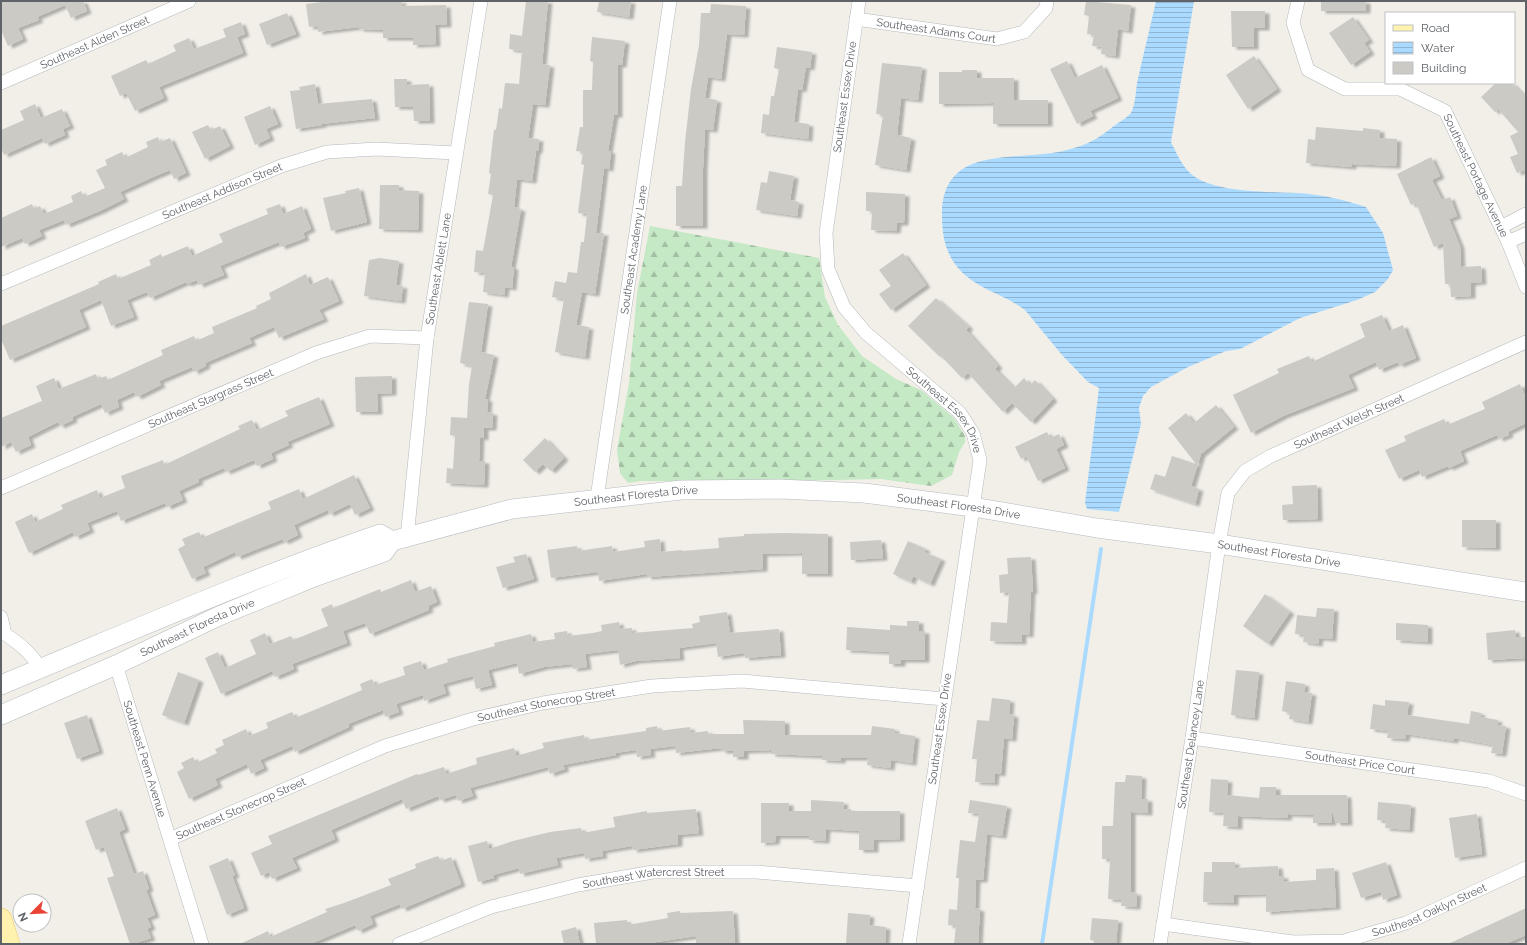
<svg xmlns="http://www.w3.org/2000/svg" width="1527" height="945" font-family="Raleway,sans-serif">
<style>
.forest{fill:url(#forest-firs)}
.water{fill:url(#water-rules)}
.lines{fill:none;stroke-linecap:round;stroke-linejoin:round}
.stream{stroke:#aadaff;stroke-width:4}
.building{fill:#cccac5;filter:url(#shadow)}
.street-casing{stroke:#b5b8bc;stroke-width:14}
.secondary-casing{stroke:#b6babf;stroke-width:20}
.primary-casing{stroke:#f2c960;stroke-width:22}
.street{stroke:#fff;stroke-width:13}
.secondary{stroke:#fff;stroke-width:19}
.primary{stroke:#fff2af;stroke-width:21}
.labels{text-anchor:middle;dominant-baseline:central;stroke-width:4;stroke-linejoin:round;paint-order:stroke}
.street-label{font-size:11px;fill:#5f6368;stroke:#fff}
</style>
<defs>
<pattern id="forest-firs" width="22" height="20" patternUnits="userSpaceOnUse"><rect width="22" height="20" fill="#c5e8c5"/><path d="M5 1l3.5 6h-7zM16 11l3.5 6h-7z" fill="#a3c0a4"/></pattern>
<pattern id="water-rules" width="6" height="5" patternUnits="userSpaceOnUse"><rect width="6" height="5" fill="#aadaff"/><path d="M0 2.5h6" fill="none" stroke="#8eb4d2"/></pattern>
<filter id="shadow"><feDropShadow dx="4.5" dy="2.5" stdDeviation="1" flood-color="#0004"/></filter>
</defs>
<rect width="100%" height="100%" fill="#f1efe8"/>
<path class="forest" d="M650,226L819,258L825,297L838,325L862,356L896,379L921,390L954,418L965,436V442L959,452L952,475L931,486L881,479L789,481H641L628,483L620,473L617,450L629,383L637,293Z"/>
<path class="water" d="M1156,1H1194L1171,142C1176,152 1182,166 1190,173C1213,195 1279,191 1309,194C1329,196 1347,201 1366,207L1383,233L1393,270L1388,279L1375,292L1357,300L1300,318L1240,349L1226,351L1188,367L1151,387L1143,396L1139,408L1141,424L1119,512L1087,509L1085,503L1099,388L1088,382L1062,355L1025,310C1004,294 976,289 958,268C945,252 942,235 942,215C942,142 1018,163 1067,150C1087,145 1098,139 1114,126C1119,122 1127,118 1131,113C1135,106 1136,91 1137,83C1143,56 1150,28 1156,1Z"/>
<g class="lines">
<path class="stream" d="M1042,944L1101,549"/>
</g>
<path class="building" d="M1,1H83L87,11L71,18L65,5L37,17L39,20L18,28L23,39L8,46L1,30Z
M330,1H402V6L446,5L447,25H435L436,44L413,45V38H383V30L359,29V27L318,32V26L309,27L306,4Z
M526,1H548L542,64L550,65L545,105L533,104L528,138L539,139L538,151H536L532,181L517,179L514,207L521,209L511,267H514L512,288L505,287L504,295L483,292L485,273L474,272L476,250L483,251L493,195L488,194L491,174L489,173L494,129L496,130L499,108L502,109L505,83L519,84L522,51L509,49L510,34L522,36Z
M599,1H631L629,17L597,12Z
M1086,1L1131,5L1128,31L1118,29L1115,56L1101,54L1102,47L1092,46L1094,35L1087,34L1089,16L1084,15Z
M1321,1H1366V11H1321Z
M711,4L746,6L744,35L727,34L721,79L708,77L705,98L717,100L713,130L705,129L703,168V226H676V186H682L685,142L691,89L699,45L701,13H710Z
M1231,11H1265V28H1254V47H1232Z
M287,13L296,34L267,45L259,24Z
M1353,17L1369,40L1364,43L1370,52L1351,65L1329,33Z
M241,22L245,34L237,37L243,53L159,87L164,98L135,111L126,93L120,96L111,76L146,60L148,64L176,51L173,45L189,38L194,49L226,37L223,29Z
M592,37L625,41L622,65H618V115H614L608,151H611L609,169L604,168L596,233H604L595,294L582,292L576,325L589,327L585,357L555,352L564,299L552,297L555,281L566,283L568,272L577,273L581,242H584L587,214L578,213L584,165L581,164L583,152L576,151L580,127H583V90H592L593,62L590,61Z
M777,47L812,52L810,68L806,67L802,90L798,89L794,122L809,124L808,139L761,133L763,114L769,115L771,96H774L779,69L774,68Z
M1254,56L1277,89L1248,109L1226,75Z
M1067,61L1075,78L1102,65L1118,98L1090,111L1093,116L1077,124L1050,69Z
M882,63L922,67L918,100L901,98L897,135L911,138L906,170L875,165L883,115L876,114Z
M962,70H977V78H1014V100H1048V124H993V103L939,104V72H962Z
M394,79H407V85L429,84L430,121H414L413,107H395Z
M1496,83H1512L1526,98V174L1524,170L1517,173L1510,157L1518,154L1510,136L1518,132L1498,109L1495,112L1481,97Z
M315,84L318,104L372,99L375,118L321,124L322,125L296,129L290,91L300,90L299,87Z
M35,104L41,118L62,109L70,126L63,129L65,135L45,144L42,138L4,155L1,148V130L24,120L20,111Z
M270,106L278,124L266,129L270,138L255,145L244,117Z
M208,125L211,130L220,126L230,146L205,159L192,132Z
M1316,127L1363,131V128L1380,130V138L1397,139L1396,166L1352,164V167L1306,163L1308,139L1315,140Z
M158,137L160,142L170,138L186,173L174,179L170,170L153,177L120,192L124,199L100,211L66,225L64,220L39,230L42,236L25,244L22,238L1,247V218L32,204L34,209L40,206L44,214L73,202L71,196L81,191L84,197L105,188L96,170L107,165L105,160L122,152L125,158L148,147L146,142Z
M1431,157L1440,176L1432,180L1442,200L1450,197L1457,216L1449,219L1460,246L1461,267L1481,266L1482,282L1471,283V296L1451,297L1450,284H1445L1443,243L1434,247L1416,203L1411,205L1397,174Z
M769,171L794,176L790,200L799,202L797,216L756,210L761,182L767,183Z
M380,185H399V190L419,191L418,230L379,229Z
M359,188L367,222L331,231L323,198L346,193L345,191Z
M866,192L905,194L904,223H897L896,231L871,230L872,211H866Z
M280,204L283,214L302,206L311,229L303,233L305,238L281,247L279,242L220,266L224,275L199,285L197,280L187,284L186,282L150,298L147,292L127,300L134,317L111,326L101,300L79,310L86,327L10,360L1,339V326L99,284L98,282L116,274L118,279L151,265L149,260L161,254L162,257L188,246L192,256L223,242L219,234L268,214L266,209Z
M903,253L926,285L891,310L879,294L891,286L879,270Z
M380,258L399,261L396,285L403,286L401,301L364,296L369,260Z
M306,274L310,285L328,277L339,301L319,310L324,319L279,338L274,327L249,338L252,343L205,363L206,366L194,372L192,367L159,381L161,385L137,397L134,392L117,400L119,407L105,413L101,404L72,417L73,420L60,426L58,422L28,437L31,445L16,452L11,442L1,447V418L42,401L36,386L54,378L59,389L96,374L98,379L106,376L108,380L163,355L161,350L194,336L196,341L214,333L212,327L257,308L256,306L271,299L269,293Z
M936,298L969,327L966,330L998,366L995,369L1014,388L1024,378L1030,385L1035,380L1053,399L1031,422L1012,403L1003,412L968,373L962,378L941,356L940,357L908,326Z
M469,302L488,304L481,352L494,355L485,399H488L487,412L493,413L492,428H484V438L480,437L479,461H485L484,485L446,483L447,468L453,469L455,436L450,435L451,417L467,418L469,384L472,366L460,363Z
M1382,315L1389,331L1403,325L1416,358L1399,365L1398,362L1379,370L1376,362L1348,375L1354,388L1283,416L1251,433L1233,395L1279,373L1277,369L1309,356L1312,362L1365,337L1360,324Z
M392,376V393L377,394L378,412H356L355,377Z
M1520,384L1526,398V423L1508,432L1509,435L1499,439L1497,435L1460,451L1464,461L1449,468L1448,466L1422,477L1419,470L1399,479L1385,450L1406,441L1404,436L1418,430L1444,419L1447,425L1485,409L1482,402Z
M319,397L330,424L287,442L289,445L271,453L273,459L257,466L254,460L226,472L224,468L198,479L199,482L179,491L183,500L167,507L165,503L121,521L117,511L87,523L90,530L75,537L73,532L29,553L15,522L32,514L35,522L63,509L61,505L97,490L100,498L125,488L121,476L163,460L164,465L240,429L238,426L252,420L257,430L288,416L285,411Z
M1216,405L1234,427L1201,454L1191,486L1199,489L1195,504L1150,489L1155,474L1165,477L1172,456L1196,464L1168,428L1186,413L1194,423Z
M1047,432L1050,438L1059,434L1064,445L1056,449L1065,468L1038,481L1026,456L1021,459L1015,447Z
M545,438L564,458L551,471L543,464L535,472L523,460Z
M354,475L370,508L355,515L350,504L329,514L328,510L294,525L298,535L284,542L283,539L237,557L235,552L203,567L206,573L192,579L178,549L185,545L182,539L199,532L202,538L211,534L271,509L268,502L299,489L303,499Z
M1317,485L1318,519L1283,520L1282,505L1293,504L1292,486Z
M1462,520H1496V548L1462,547Z
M784,533L828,534V574H802V553L763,554V569L647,577V574L599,581L598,572L551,578L547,550L577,546L578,551L612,546L613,552L645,547L644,541L660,539L661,552L682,550V551L719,548L718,538L744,536V534Z
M881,540L883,558L851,560L850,542Z
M908,541L926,549L924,552L941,559L930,584L913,576L911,582L893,574Z
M526,554L534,579L503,588L496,567L515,562L513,557Z
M1031,557L1033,591L1031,592L1029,635L1022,634V642L990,641L991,622L1007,623L1009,592L1000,593L999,575L1008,574L1007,558Z
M411,580L415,592L431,586L437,602L428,606L429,610L370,634L365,623L343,631L347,643L292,664L294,669L275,677L272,671L221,694L205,658L218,652L225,668L256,654L250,640L265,633L270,644L291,636L293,640L328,626L321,609L332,604L333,608L380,589L381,592Z
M1265,594L1290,612L1268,644L1243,626Z
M1317,608L1334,609L1332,639L1319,638L1318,644L1303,642L1304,635L1295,634L1297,615L1316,617Z
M727,612L730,633L779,629L781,655L745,658L744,653L718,657L716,643L679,648L680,658L636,661L620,665L618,650L585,654L587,667L573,669L572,664L544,667L519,674L517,663L488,670L492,685L476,689L473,676L443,684L446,693L424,701L423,695L396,704L399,712L385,717L383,710L348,724L349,727L295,752L292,746L260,760L264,768L251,774L247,764L215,779L218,785L189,799L177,772L184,768L181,763L193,757L196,763L217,753L215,749L224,745L222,740L246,729L249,736L268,728L266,723L292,712L295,718L362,690L360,684L372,679L375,685L405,675L403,667L421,661L424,670L448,662L447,659L495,646L494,643L531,634L533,642L555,639L554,633L567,631L568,636L593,633L602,631L601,625L619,622L620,629L632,628V633L693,628L692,624L700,622L699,616Z
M907,621H919V631H925V660H901V664H889V652L846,650L847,627L890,630V625L907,626Z
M1396,623L1428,625V642L1396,640Z
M1515,630L1516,637H1526V658L1488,660L1486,633Z
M1236,670L1259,672L1254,718L1231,715Z
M178,672L199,680L184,723L162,715Z
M1286,681L1305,684L1304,692L1312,693L1308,722L1289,719L1290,713L1282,711Z
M992,698L1010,700L1009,714L1014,715L1012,739L1004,738L1001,774L995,773L994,783L975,782L977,759H972L977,720L989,721Z
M1385,700L1409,702L1407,715L1469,724L1471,711L1481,713V717L1498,720L1497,725L1506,726L1502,754L1491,753L1493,745L1454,738V741L1406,734L1405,739L1387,738L1388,731L1370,729L1373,704L1385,706Z
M87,715L99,751L77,759L64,723Z
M743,720L785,721V735H871L872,726L895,729V733L915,736L912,763L891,760L890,768L867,765L868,758H841V761L822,760V756L771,754V750L744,751V757H733V751H722L721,748L676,753L675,746L650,749L651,755L637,757L636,750L615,753L616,755L563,765L565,769L550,774L548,767L470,788L473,796L458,801L456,795L440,800L438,796L406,809L402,799L331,830L335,839L292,858L297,868L272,879L269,872L261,876L251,853L272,844L268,836L417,774L418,775L444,767L446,774L477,764L476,758L514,748L516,756L544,748L542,743L584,735L585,740L646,731V728L657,726L658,731L690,727L691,733L708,731V734H744Z
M1126,775L1142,776L1141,799H1148V813L1131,812V892L1137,893L1136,907L1121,906L1122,900L1108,899L1110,859H1102V826H1113L1115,782H1125Z
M1211,779L1228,780L1227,795L1259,798L1260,787H1276V795H1347L1348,823H1336L1333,814H1331L1332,823H1313V815L1288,814L1287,818L1238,816V827L1223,826L1224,813L1209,812Z
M811,800L844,802L843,809H851V811H900V839L874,840V850H859V831L826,829L825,841L809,840V836H776L775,842L761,843V803H789V811H811Z
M970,800L1007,806L1002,836L987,834L983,880H976L975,908L980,909L978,944H954L956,926L948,925L949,909L957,910L959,878H956L960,840L975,842L979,814L968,813Z
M1378,802L1411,805L1409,830L1385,828L1386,821L1377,820Z
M117,808L125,829L119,832L134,874L143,871L149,889L146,890L155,915L147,918L151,927L147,929L151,938L133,944H130L107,878L114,876L104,847L96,850L85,821Z
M696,809L699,833L678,835V844L633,850L632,846L602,851L603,856L585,859L584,853L556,858L558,865L520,874L519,868L493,875L494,878L478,882L468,846L487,841L489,849L513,841L550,832L581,828L582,833L615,827L613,817L647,811V813Z
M1477,814L1482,854L1455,858L1449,818Z
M438,856L441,861L451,857L461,884L402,909L400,904L370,916L373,924L358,931L355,925L310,944H240L268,931L270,937L327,912L325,909L344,903L391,885L388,879L416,868L415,864Z
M228,858L235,875L232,876L244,908L227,915L209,866Z
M1212,862H1235V868L1278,866L1279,876H1284V882L1316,880V869L1334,868L1336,907L1266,912V894L1234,895V903L1203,902L1204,872H1212Z
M1386,862L1397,895L1383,900L1381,892L1361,898L1352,873Z
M1526,908V935L1505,944H1448Z
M680,911V913L733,911L735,943L696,944V936L643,944H596L594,923L627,920V925L668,918L667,913Z
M848,913L870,915L869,925L886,927L885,944H846Z
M1092,918L1118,920L1116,944H1094V941L1090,940Z
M576,927L580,944H564L561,931Z"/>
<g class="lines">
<g class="street-casing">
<g id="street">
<path id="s1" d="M859,1L826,233L828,269L844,307L866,333L960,413L973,433L980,460L909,944"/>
<path id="s2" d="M1298,1L1293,23L1308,70L1345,89H1400L1445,111L1508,242L1526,287"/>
<path id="s3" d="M856,19L997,39L1024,32L1046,8L1047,1"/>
<path id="s4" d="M1,83L189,1"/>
<path d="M1501,227L1526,214"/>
<path d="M1508,242L1526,234"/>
<path id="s5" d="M1,284L281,166L327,152L376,149L456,153"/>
<path id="s6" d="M1,488L316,353L370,336L427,338"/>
<path id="s7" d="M597,498L670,1"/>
<path id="s8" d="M407,538L427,338L481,1"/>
<path d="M1,617L5,634C20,644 31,653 41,669"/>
<path id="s9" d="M116,665L202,944"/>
<path id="s10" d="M1192,738L1489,781L1526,794"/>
<path id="s11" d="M170,839L385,746L473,719L543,703L652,686L742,681L944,699"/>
<path id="s12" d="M1163,924L1293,942L1344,941L1406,923L1526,868"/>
<path id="s13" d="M399,944L491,907L578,885L653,872H757L918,886"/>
<path id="s14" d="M1160,944L1192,738L1219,544L1228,493L1245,471L1271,456L1526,342"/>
</g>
</g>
<g class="secondary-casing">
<g id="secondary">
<path d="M1,685C127,633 251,578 380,534L392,541"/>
<path id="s15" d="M1,715L116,665L219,616L314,577L384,552L392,541L512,509L681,490L780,489L864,493L973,507L1097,528L1219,544L1526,592"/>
</g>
</g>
<g class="primary-casing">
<path id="primary" d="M1,919L9,944"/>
</g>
<use href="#street" class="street"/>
<use href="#secondary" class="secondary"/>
<use href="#primary" class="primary"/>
</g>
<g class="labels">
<g class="street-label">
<text stroke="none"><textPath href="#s3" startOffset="81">Southeast Adams Court</textPath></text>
<text stroke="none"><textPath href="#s4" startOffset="102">Southeast Alden Street</textPath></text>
<text transform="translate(845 97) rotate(-82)">Southeast Essex Drive</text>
<text stroke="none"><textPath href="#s2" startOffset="290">Southeast Portage Avenue</textPath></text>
<text stroke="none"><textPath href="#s5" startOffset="240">Southeast Addison Street</textPath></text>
<text stroke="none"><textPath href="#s7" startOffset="251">Southeast Academy Lane</textPath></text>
<text stroke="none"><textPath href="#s8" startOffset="271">Southeast Ablett Lane</textPath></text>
<text stroke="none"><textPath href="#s6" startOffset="228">Southeast Stargrass Street</textPath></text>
<text stroke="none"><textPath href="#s1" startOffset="457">Southeast Essex Drive</textPath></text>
<text stroke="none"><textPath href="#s14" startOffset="599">Southeast Welsh Street</textPath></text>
<text stroke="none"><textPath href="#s15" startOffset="679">Southeast Floresta Drive</textPath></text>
<text stroke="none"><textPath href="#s15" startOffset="1003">Southeast Floresta Drive</textPath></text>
<text stroke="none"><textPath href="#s15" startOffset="1327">Southeast Floresta Drive</textPath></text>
<text stroke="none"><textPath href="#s15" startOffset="215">Southeast Floresta Drive</textPath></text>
<text stroke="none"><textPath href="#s11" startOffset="401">Southeast Stonecrop Street</textPath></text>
<text transform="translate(940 729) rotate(-82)">Southeast Essex Drive</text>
<text stroke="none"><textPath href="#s14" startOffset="202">Southeast Delancey Lane</textPath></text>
<text stroke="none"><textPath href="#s9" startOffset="98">Southeast Penn Avenue</textPath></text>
<text stroke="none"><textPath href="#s10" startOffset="170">Southeast Price Court</textPath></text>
<text stroke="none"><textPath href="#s11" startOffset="77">Southeast Stonecrop Street</textPath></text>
<text stroke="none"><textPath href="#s13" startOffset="265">Southeast Watercrest Street</textPath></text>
<text stroke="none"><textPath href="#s12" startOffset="273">Southeast Oaklyn Street</textPath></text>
</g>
</g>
<rect width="1527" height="945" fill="none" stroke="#5f6368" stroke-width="4"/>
<rect x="1385" y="12" width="130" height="72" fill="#ffffff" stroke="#bfc1c3"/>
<rect x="1393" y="25" width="20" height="6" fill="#fff2af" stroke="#bfc1c3"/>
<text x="1421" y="32" font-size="12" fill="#5f6368">Road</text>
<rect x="1393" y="42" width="20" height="12" fill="url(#water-rules)" stroke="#bfc1c3"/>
<text x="1421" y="52" font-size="12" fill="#5f6368">Water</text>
<rect x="1393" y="62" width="20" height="12" fill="#cccac5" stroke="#bfc1c3"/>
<text x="1421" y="72" font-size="12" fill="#5f6368">Building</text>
<g transform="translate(32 913) rotate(246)"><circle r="19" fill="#ffffff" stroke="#bfc1c3"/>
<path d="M0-3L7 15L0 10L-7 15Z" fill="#ea4335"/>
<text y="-6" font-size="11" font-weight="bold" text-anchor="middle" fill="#5f6368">N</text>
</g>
</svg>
